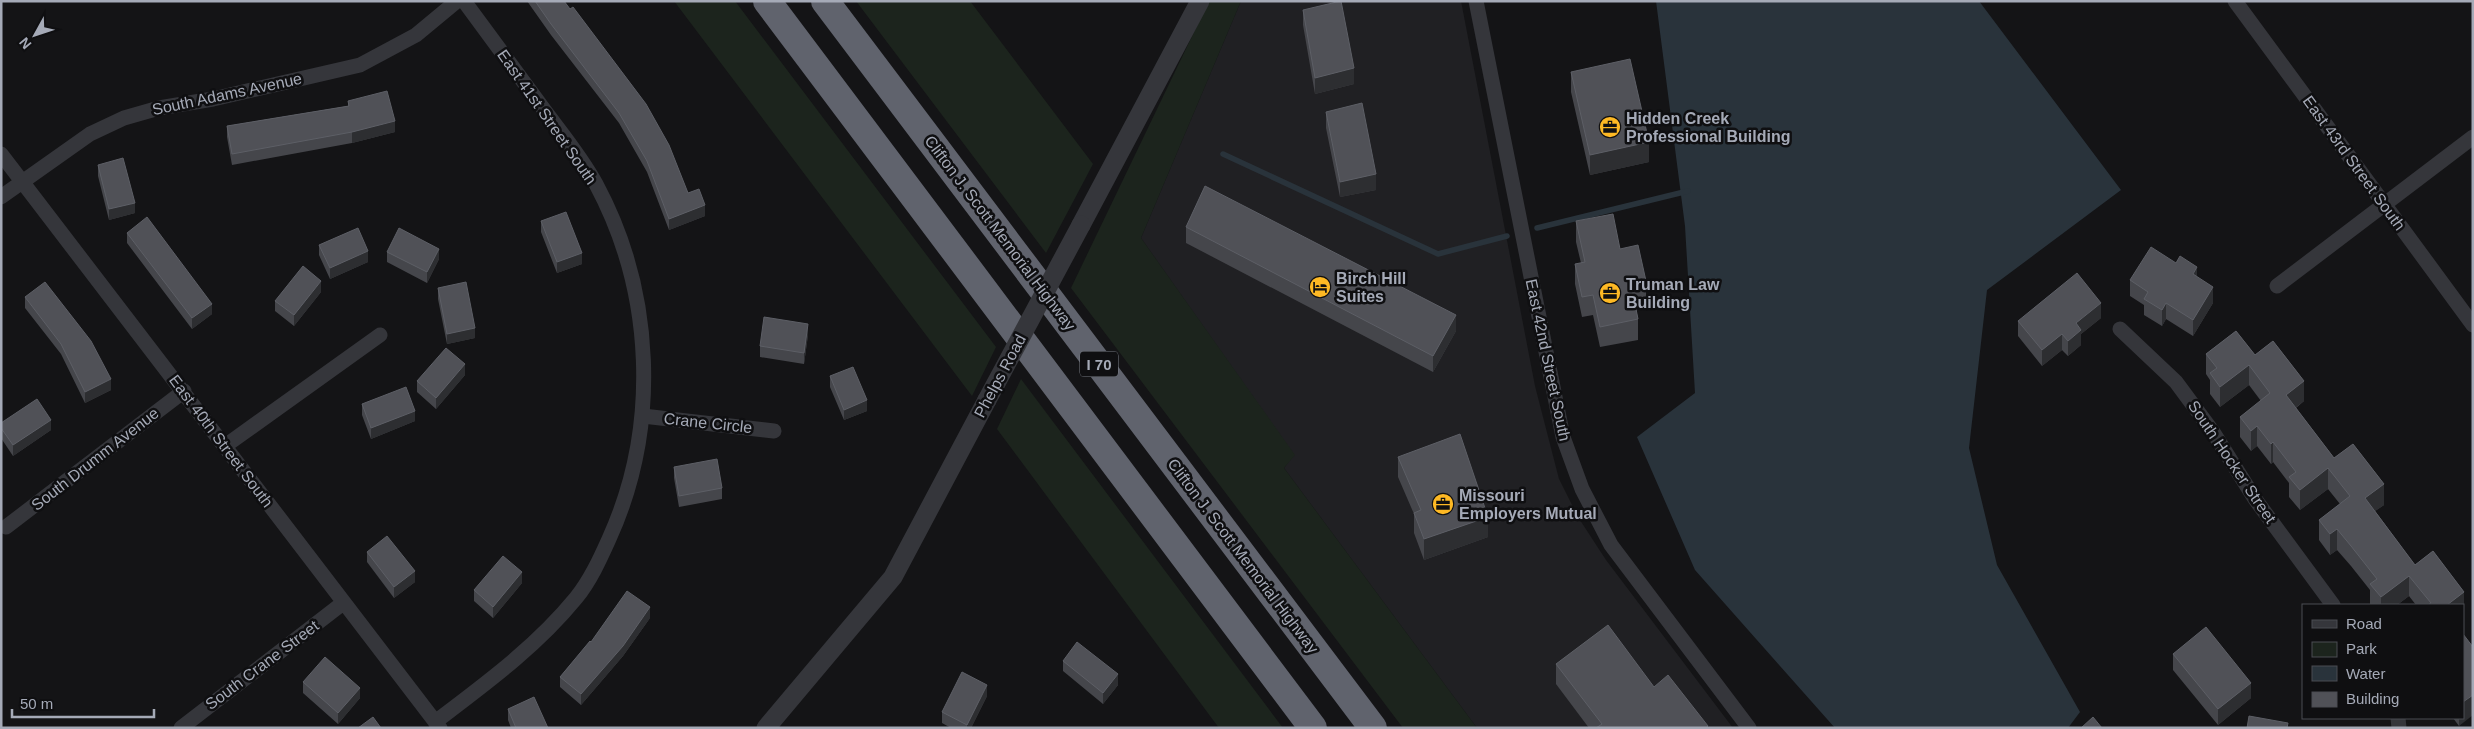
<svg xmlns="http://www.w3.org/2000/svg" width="2474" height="729" font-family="Helvetica,sans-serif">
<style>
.built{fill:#202023}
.green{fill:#1c241d}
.water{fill:#29333b}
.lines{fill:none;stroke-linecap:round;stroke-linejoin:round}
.stream{stroke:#29333b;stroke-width:5.5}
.minor{stroke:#35363b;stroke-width:15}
.tertiary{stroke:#35363b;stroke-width:19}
.motorway{stroke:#60636d;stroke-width:28}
.tertiary-bridge{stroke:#35363b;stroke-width:19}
.wall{fill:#45464b}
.shaded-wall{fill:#2d2e31}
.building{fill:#505157;stroke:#5d5f66}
.labels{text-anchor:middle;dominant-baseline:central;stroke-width:5;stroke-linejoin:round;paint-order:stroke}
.shield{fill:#0f0f11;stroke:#787c85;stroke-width:1}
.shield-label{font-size:15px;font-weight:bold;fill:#a5aab7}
.street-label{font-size:16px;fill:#a5aab7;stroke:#0f0f11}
.poi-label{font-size:16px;font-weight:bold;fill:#a5aab7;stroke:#0f0f11;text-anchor:start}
</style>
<rect width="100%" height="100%" fill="#141416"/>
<path class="built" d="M1241,1H1461L1535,386L1559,479L1578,517L1606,560L1733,728H1477L1284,468L1294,455L1141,238Z"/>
<path class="green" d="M674,1H735L996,347L972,396Z
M856,1H970L1093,164L1046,253Z
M1209,1H1241L1141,238L1295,455L1284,468L1477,728H1403L1071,288Z
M1021,379L1283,728H1219L997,429Z"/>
<path class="water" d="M1656,1H1979L2121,190L1987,290L1969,448L1997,565L2080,712L2068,728H1835L1695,570L1637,437L1695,393L1685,226Z"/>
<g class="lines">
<path class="stream" d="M1223,154L1438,254L1507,236
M1537,228L1688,191"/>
<path class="minor" d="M1476,1L1563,437L1582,489L1611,545L1749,728
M2235,1L2473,325
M1,154L440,728
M1,197L90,134L124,118L159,108L213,99L360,65L416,35L457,1
M2277,286L2473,137
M2120,329L2176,382L2213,432L2255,499L2333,605
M643,416L774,431
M225,446L380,335
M6,527L184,391
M2398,718L2399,728
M435,722C485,684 536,647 576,598C590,581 600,559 609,539C660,427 654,292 596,184C582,158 563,135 545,111C518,74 491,38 464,1
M181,728L343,603"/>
<path class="tertiary" d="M1081,225L1200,1
M766,728L893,577L987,400"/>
<path class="motorway" d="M767,1L1313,728
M825,1L1373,728"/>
<path class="tertiary-bridge" d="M987,400L1081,225"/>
</g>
<path class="wall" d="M527,1H564L688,193L705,216L669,230L647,172L619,123L551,35Z
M1303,10L1354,84L1315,94L1303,25Z
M1571,72L1649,162L1590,175L1571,92Z
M348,101L395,132L352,143L232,165L227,137V126L348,106Z
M1326,112L1376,190L1340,197L1326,128Z
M98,165L135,213L109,220L98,176Z
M541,221L582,264L557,273L541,232Z
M1576,221L1620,249L1646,281V301L1635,303L1638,319V340L1600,347L1593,315L1582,317L1575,284V264L1581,263L1576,242Z
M1186,227L1456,331L1433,372L1186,243Z
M127,233L212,314L192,329L127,243Z
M319,245L368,262L330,279L319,255Z
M387,252L439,259L427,283L387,262Z
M2197,277L2213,303L2193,336L2166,319L2162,326L2144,315V305L2130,296V280Z
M438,288L475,338L447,344L438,299Z
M321,292L294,326L275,311V301Z
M25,297L111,390L85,403L61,354L25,308Z
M2101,318L2081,334V345L2068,356L2062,350L2042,366L2018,336V321Z
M2236,331L2255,355L2273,341L2304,381V401L2296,408L2334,458L2353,444L2384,484V505L2375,511L2415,565L2433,551L2464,592V612L2463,613V605H2416L2409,596L2397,605H2371L2370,604V590L2351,566L2337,550L2330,555L2319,540V520L2340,504L2328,489L2300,510L2289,497V483L2273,462L2271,464L2257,446L2251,451L2240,437V417L2261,401L2249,385L2220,407L2210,394V380L2206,374V354Z
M808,335L804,364L760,357V346Z
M465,375L436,409L417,392V381Z
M830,376L867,411L844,420L830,387Z
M362,404L415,421L371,439L362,415Z
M1,423L51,430L13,456L1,438Z
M1398,457L1488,537L1424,560L1414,533V514L1398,477Z
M674,467L722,488V499L679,507L674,478Z
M367,552L415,582L394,598L367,562Z
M522,583L493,618L474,601V590Z
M650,618L623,656L581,705L560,687V677L591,642Z
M2173,654L2251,698L2218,725L2173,670Z
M1063,661L1118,685L1103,704L1063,671Z
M1556,664L1654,687L1708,728H1589L1556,684Z
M303,682L360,698L338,724L303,693Z
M987,696L971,728H951L942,723V712Z
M508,709L548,728H511L508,720Z
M2453,718H2463L2459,726Z"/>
<path class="shaded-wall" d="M1354,68V84L1315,94V78Z
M395,121V132L352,143V132Z
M1649,142V162L1590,175V155Z
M1376,174V190L1340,197V182Z
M135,203V213L109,220V209Z
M705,205V216L669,230V219Z
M439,249V259L427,283V272Z
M368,251V262L330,279V268Z
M582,253V264L557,273V262Z
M2197,267V283L2193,274Z
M321,281V292L294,326V315Z
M2213,287V303L2193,336V320Z
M2101,303V318L2081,334V345L2068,356V341L2076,323Z
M2166,303V319L2162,326V310Z
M212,304V314L192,329V318Z
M1456,315V331L1433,372V356Z
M808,324V335L804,364V353Z
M475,328V338L447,344V334Z
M2062,334V350L2042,366V350Z
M465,364V375L436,409V398Z
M2249,365V385L2220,407V387Z
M111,379V390L85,403V392Z
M2304,381V401L2286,415V395Z
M867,400V411L844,420V410Z
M415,411V421L371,439V428Z
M51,420V430L13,456V445Z
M2257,426V446L2251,451V431Z
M2273,442V462L2271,464V444Z
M2328,468V489L2300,510V490Z
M2384,484V505L2365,518V498Z
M1488,517V537L1424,560V539Z
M2337,529V550L2330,555V534Z
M415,571V582L394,598V587Z
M522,572V583L493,618V607Z
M2409,576V596L2397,605H2381V597Z
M2464,592V612L2463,613V605H2447Z
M650,607V618L623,656L581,705V694Z
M2464,628V649L2463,650V630Z
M1118,674V685L1103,704V693Z
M2251,683V698L2218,725V709Z
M987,685V696L971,728H967V725Z
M360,688V698L338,724V713Z
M2473,695V715L2459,726V718H2463V702Z"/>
<path class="building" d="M535,1H564L570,9L573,7L646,104L669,145L688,193L699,189L705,205L669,219L647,161L619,113L551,24Z
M1341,1L1354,68L1315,78L1303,10Z
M1630,59L1649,142L1590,155L1571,72Z
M387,91L395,121L352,132L232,154L227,126L349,106L348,101Z
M1362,103L1376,174L1340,182L1326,112Z
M123,158L135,203L109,209L98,165Z
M1205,186L1456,315L1433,356L1186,227Z
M566,212L582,253L557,262L541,221Z
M1613,214L1620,249L1638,245L1646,281L1631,284L1638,319L1600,327L1593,295L1582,297L1575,264L1585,262L1576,221Z
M147,217L212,304L192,318L127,233Z
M358,228L368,251L330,268L319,245Z
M399,228L439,249L427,272L387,252Z
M2151,247L2176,263L2180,256L2197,267L2193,274L2213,287L2193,320L2166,303L2162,310L2144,299L2148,292L2130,280Z
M303,266L321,281L294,315L275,301Z
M2077,273L2101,303L2076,323L2081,330L2068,341L2062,334L2042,350L2018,321Z
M45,282L91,341L111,379L85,392L61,344L25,297Z
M466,282L475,328L447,334L438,288Z
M764,317L808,324L804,353L760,346Z
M2236,331L2255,355L2273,341L2304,381L2286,395L2334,458L2353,444L2384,484L2365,498L2415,565L2433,551L2464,592L2447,605H2428L2431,603L2409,576L2381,597L2370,584L2377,579L2351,546L2337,529L2330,534L2319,520L2350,496L2328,468L2300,490L2289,477L2296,472L2273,442L2271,444L2257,426L2251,431L2240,417L2270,393L2249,365L2220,387L2210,373L2217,368L2206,354Z
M446,348L465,364L436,398L417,381Z
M853,367L867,400L844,410L830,376Z
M406,387L415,411L371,428L362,404Z
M37,399L51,420L13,445L1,428V423Z
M1460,434L1488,517L1424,539L1414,513L1421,510L1398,457Z
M717,459L722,488L679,496L674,467Z
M387,536L415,571L394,587L367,552Z
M503,556L522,572L493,607L474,590Z
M627,591L650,607L623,646L581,694L560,677L590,641L591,642Z
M1608,625L1654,687L1668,675L1708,726L1706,728H1596L1602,724L1556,664Z
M2206,627L2251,683L2218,709L2173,654Z
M2463,634L2473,647V695L2463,702Z
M1077,642L1118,674L1103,693L1063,661Z
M325,657L360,688L338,713L303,682Z
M962,672L987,685L967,725L942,712Z
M534,697L548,728H516L508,709Z
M2249,716L2288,723L2287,728H2247Z
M373,717L381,728H358Z
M2093,717L2102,728H2081Z"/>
<defs>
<g id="office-disc" transform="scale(1.125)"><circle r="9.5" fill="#feb924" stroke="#0f0f11"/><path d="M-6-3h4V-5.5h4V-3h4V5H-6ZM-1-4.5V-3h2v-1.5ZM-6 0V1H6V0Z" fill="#111"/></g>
<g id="hotel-disc" transform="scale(1.125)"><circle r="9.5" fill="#feb924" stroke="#0f0f11"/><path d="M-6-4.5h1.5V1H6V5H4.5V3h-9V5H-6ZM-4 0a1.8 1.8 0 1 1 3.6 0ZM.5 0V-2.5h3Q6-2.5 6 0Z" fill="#111"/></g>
</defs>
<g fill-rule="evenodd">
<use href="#office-disc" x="1610" y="127"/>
<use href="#hotel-disc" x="1320" y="287"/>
<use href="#office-disc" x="1610" y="293"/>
<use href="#office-disc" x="1443" y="504"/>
</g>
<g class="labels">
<rect class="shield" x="1080" y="351.5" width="38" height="25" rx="4"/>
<g class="shield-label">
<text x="1099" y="364">I 70</text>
</g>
<g class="street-label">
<text transform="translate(227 94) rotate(-12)">South Adams Avenue</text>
<text transform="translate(547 117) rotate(55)">East 41st Street South</text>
<text transform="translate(2354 163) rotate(54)">East 43rd Street South</text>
<text transform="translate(1000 233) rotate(53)">Clifton J. Scott Memorial Highway</text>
<text transform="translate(1548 360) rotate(78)">East 42nd Street South</text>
<text transform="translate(1000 376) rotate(-62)">Phelps Road</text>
<text transform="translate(708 423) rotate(6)">Crane Circle</text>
<text transform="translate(221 441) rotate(53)">East 40th Street South</text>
<text transform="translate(95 459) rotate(-38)">South Drumm Avenue</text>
<text transform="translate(2232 462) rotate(56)">South Hocker Street</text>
<text transform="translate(1243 556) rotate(53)">Clifton J. Scott Memorial Highway</text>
<text transform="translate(262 665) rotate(-37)">South Crane Street</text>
</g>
<g class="poi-label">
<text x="1626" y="118">Hidden Creek<tspan x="1626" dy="18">Professional Building</tspan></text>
<text x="1336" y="278">Birch Hill<tspan x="1336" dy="18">Suites</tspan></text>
<text x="1626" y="284">Truman Law<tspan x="1626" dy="18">Building</tspan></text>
<text x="1459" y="495">Missouri<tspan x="1459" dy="18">Employers Mutual</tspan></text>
</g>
</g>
<rect width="2474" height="729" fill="none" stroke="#a5aab7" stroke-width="5"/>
<rect x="2302" y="604" width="162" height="115" fill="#0f0f11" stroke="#4b4d53"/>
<rect x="2312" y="620" width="25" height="8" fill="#35363b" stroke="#4b4d53"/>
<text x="2346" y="629" font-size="15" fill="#a5aab7">Road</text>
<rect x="2312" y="642" width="25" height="15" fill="#1c241d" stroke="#4b4d53"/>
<text x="2346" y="654" font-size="15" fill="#a5aab7">Park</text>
<rect x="2312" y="666" width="25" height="15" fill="#29333b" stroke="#4b4d53"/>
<text x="2346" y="679" font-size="15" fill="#a5aab7">Water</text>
<rect x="2312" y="692" width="25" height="15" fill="#505157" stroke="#4b4d53"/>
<text x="2346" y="704" font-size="15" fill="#a5aab7">Building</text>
<g transform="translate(35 35) rotate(230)" stroke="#0f0f11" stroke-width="4" paint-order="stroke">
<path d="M0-4L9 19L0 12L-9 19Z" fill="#a5aab7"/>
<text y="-8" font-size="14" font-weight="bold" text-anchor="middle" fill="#a5aab7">N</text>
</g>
<path d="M12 709v8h142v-8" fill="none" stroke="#a5aab7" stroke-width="2.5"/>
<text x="20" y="709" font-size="15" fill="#a5aab7" stroke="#0f0f11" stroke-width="4" paint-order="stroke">50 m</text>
</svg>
